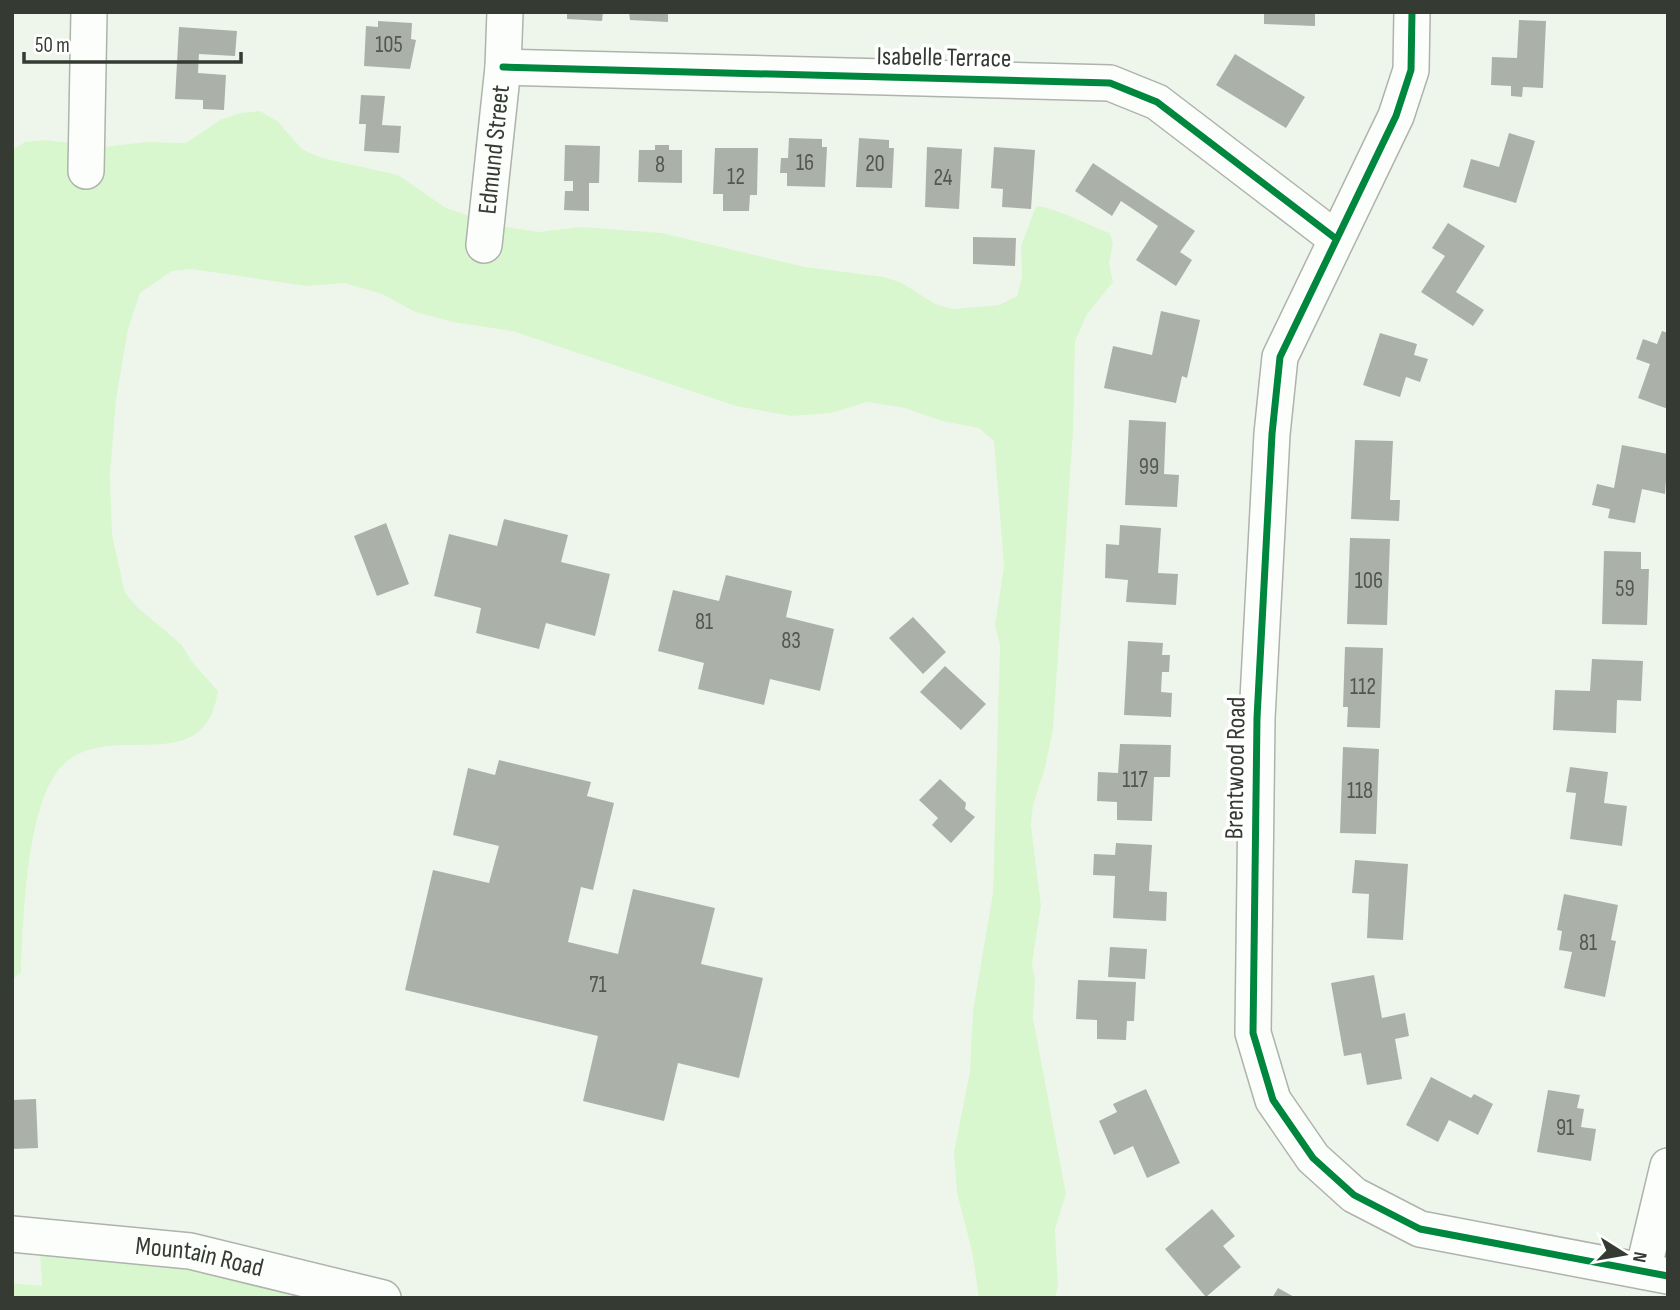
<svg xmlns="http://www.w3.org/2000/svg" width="1680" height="1310" font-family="'Sofia Sans Condensed',sans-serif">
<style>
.green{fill:#d9f7cf}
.building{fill:#abb1a9}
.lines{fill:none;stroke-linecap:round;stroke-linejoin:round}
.minor-casing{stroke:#aeb3ac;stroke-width:38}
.minor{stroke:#fcfefc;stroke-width:35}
.cycleway-casing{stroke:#fff;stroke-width:11}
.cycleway{stroke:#00873e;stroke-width:7}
.labels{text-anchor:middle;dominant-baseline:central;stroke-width:7;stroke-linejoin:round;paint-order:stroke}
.number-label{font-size:23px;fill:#525850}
.street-label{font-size:26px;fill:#353a33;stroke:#fff}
</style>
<rect width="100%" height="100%" fill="#eef6ec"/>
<path class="green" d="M260,111L277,121L303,150L322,158L398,175L446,208L500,226L539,232L581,227L662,233L805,267L884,277L902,283L935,304L953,309L999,305L1017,296L1022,277L1021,246L1036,206C1052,206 1092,227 1110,233L1113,243L1109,263L1113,282L1087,314L1075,341L1073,431L1053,729L1045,768L1033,805L1031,825L1041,906L1032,963L1035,981L1033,1018L1066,1194L1055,1229L1058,1286L1055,1298H979L972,1251L957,1193L954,1152L970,1071L973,1011L993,893L1000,645L995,625L1004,566L994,441L979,428L942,421L905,408L867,402L831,413L791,416L736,406L512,331L453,322L415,312L382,294L344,283L306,286L191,269L172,271L140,293L128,329L116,400L110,475L112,535L125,593L138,608L182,645L192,662L218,691C204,783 110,717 62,766C26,803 23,922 21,972L12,980V150L25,142L45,140L104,147L145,142L186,143L220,120L240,113Z
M40,1251L183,1259L339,1298H12V1283L42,1286Z"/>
<path class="building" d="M567,12H603L602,21L567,19Z
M629,12H668V22L630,20Z
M1264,12H1315V26L1264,24Z
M1519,20L1546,21L1543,88L1523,87L1522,97L1511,96V86L1491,85L1492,57L1517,58Z
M378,21L412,23L411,39L416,40L410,69L364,66L366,26L378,27Z
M179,27L237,31L235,56L199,54L198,73L226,75L224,110L203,109V100L175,99Z
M1235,54L1305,97L1286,128L1216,85Z
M361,95L385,96L382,125L401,126L399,153L364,151L366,124H359Z
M1509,133L1535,141L1516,203L1463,187L1471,159L1499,167Z
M789,138L822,139V147H827L825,187L787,186V173H780L781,158H788Z
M859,138L889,140V148H894L892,188L856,187Z
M565,145L600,146L599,183H589V211L564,210L565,191H573V181H564Z
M655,145H669V150H682V183L638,182L639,150H655Z
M927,147L962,149L959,209L925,207Z
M994,147L1035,150L1031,209L1002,207L1003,189L991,188Z
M715,148H758L757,195H750L749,211H723V194H713Z
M1093,163L1195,231L1180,252L1192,260L1176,286L1136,260L1158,226L1121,201L1112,216L1075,191Z
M1448,223L1485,246L1456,292L1484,310L1473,326L1421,292L1445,256L1432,248Z
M973,237L1016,238L1015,266L973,264Z
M1161,311L1200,320L1187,378L1182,376L1176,403L1104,388L1113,346L1152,355Z
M1662,331L1668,333V409L1638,398L1650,364L1636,359L1643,339L1657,344Z
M1380,333L1417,344L1414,355L1428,359L1420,382L1406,377L1400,397L1363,385Z
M1129,420L1166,422L1164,474L1179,475L1177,507L1125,505Z
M1355,440L1393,441L1390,500H1400L1399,521L1351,519Z
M1622,445L1668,454L1665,494L1642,489L1635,523L1608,518L1610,509L1592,505L1597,484L1614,488Z
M504,519L568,535L561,562L610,574L595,636L546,623L539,649L476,633L481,608L434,596L449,534L497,546Z
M386,523L409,584L377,596L354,536Z
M1120,525L1161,528L1158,573L1178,574L1176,605L1126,602L1128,580L1105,578L1106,544L1119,545Z
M1350,538L1390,539L1387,625L1347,624Z
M1604,551L1641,552V569H1649L1647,625L1602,624Z
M726,575L792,591L786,617L834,629L820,691L770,679L764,705L698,689L704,663L658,651L673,590L719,601Z
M913,617L946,652L923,674L889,638Z
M1128,641L1163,643L1162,655H1170L1169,672H1162L1161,692L1172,693L1171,717L1124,715Z
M1345,647L1383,648L1380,728L1347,727L1348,707H1343Z
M1592,659L1643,661L1641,701L1617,700L1616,733L1553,730L1555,690L1590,691Z
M945,666L986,704L961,730L920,692Z
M1120,744L1171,745L1170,777H1154L1152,821L1117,820V802L1097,801L1098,772L1118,773Z
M1343,747L1379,749L1376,834L1340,833Z
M499,760L591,782L587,796L614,803L593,890L581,887L568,942L618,954L633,889L715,908L701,964L763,978L739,1078L678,1063L664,1121L583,1101L598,1036L405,990L433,870L489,883L499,846L453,835L468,768L495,775Z
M1570,767L1608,772L1604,803L1627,806L1622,846L1570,839L1576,793L1566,792Z
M940,779L966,803L965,809L975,817L951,843L932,825L938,818L919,800Z
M1116,843L1152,845L1149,891L1167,892L1166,921L1113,918L1115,876L1093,875L1094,854L1115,855Z
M1355,860L1408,864L1403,940L1367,938L1369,894L1352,893Z
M1564,894L1618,905L1611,940L1616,941L1605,997L1564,988L1572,952L1559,950L1562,931L1557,930Z
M1110,947L1147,949L1145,979L1108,977Z
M1374,975L1382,1018L1405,1013L1409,1036L1395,1039L1402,1079L1367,1085L1361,1053L1344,1056L1331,983Z
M1078,980L1136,982L1134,1021H1127L1126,1040L1097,1039V1020L1076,1019Z
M1431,1077L1471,1098L1474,1094L1493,1104L1478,1135L1449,1120L1438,1142L1406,1125Z
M1146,1089L1180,1163L1147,1178L1133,1146L1114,1155L1099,1121L1117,1112L1113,1104Z
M1548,1090L1580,1095L1577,1108L1584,1109L1581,1127L1596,1129L1591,1161L1537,1152Z
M36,1099L38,1148L12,1149V1100Z
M1212,1209L1235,1236L1223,1246L1241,1267L1206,1297L1165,1249Z
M1278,1288L1296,1298H1272Z"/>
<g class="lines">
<g class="minor-casing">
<g id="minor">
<path d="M1412,12L1411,70L1396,116L1280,357L1272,434L1257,718L1253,1033L1273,1100L1313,1158L1354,1195L1420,1229L1668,1276"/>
<path d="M503,67L1110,83L1157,102L1335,238"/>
<path d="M86,171L89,12"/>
<path id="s1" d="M484,245L503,67L505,12"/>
<path id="s2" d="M12,1234L190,1251L383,1298"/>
<path d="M1643,1271L1668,1166"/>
</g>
</g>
<use href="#minor" class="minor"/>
<g class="cycleway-casing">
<path id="cycleway" d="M1412,12L1411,70L1396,116L1280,357L1272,434L1257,718L1253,1033L1273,1100L1313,1158L1354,1195L1420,1229L1668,1276
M503,67L1110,83L1157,102L1335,238"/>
</g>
<use href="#cycleway" class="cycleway"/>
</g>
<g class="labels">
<g class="number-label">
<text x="389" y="45">105</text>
<text x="805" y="163">16</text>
<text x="875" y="164">20</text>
<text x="660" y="165">8</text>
<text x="736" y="177">12</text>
<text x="943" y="178">24</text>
<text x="1149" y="467">99</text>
<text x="1369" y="581">106</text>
<text x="1625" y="589">59</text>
<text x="704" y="622">81</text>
<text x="791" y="641">83</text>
<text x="1363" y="687">112</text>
<text x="1135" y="780">117</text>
<text x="1360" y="791">118</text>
<text x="1588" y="943">81</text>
<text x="598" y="985">71</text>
<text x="1565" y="1128">91</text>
</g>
<g class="street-label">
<text transform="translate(944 58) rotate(1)">Isabelle Terrace</text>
<text stroke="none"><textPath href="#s1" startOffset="96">Edmund Street</textPath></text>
<text transform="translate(1236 768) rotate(-89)">Brentwood Road</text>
<text stroke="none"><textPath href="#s2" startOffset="189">Mountain Road</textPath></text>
</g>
</g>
<rect width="1680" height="1310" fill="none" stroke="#353a33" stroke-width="28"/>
<g transform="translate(1624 1254) rotate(101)" stroke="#ffffff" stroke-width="5" paint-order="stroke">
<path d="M0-5L12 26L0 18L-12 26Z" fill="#353a33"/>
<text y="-10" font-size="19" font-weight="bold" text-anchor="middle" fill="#353a33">N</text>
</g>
<path d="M24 52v10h217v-10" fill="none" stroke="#353a33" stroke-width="3.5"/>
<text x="35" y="52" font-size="21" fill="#353a33" stroke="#ffffff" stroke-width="5" paint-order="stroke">50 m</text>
</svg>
